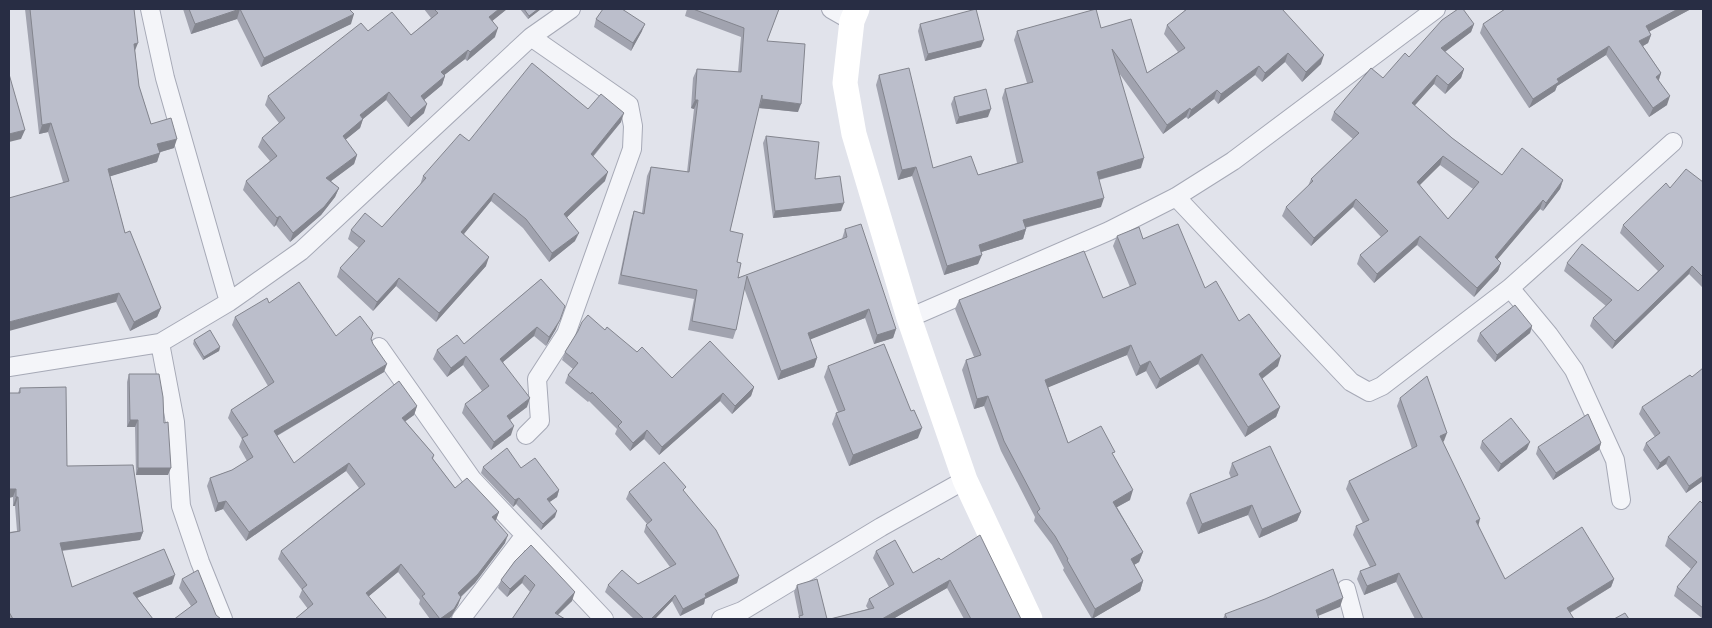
<svg xmlns="http://www.w3.org/2000/svg" width="1712" height="628" font-family="'Exo 2',sans-serif">
<style>
.lines{fill:none;stroke-linecap:round;stroke-linejoin:round}
.street-casing{stroke:#a6a9b6;stroke-width:20}
.street{stroke:#f4f5f9;stroke-width:18}
.secondary{stroke:#fff;stroke-width:25}
.wall{fill:#a1a3af;fill-rule:evenodd}
.shaded-wall{fill:#83858e}
.building{fill:#bbbecb;stroke:#83858e;fill-rule:evenodd}
</style>
<rect width="100%" height="100%" fill="#e1e3eb"/>
<g class="lines">
<g class="street-casing">
<path id="street" d="M150,9L165,78L229,302
M831,9L852,21
M1176,197L1351,382L1369,392L1382,386L1510,288L1673,142
M1510,288L1549,335L1574,370L1615,460L1621,500
M909,318L1109,231L1176,197L1233,161L1436,9
M160,343L175,422L181,506L200,562L223,619
M379,347L472,479L604,619
M9,367L160,343L229,302L301,251L531,37L571,9
M526,435L540,421L537,379L566,334L632,149L633,126L629,105L531,37
M1346,589L1354,619
M461,619L525,535
M721,619L742,611L881,527L965,480"/>
</g>
<use href="#street" class="street"/>
<path class="secondary" d="M857,9L852,21L845,83L854,134L909,318L965,480L1030,619"/>
</g>
<path class="wall" d="M25,9H134L135,51L139,86L151,124L174,148L160,152L157,162L110,176L125,233L161,308L157,317L130,331L116,302L63,182L48,132L39,134Z
M183,9H349L351,24L261,67L237,19L191,34Z
M424,9H507L492,21L495,37L467,61L465,59L444,75L445,76L442,85L424,100V113L408,127L386,100L363,119L360,128L345,140L357,155L354,164L331,181L339,188L335,197L321,215L290,242L276,225L274,227L243,190L246,181L270,161L258,147L262,138L279,123L265,105L268,96L368,31L411,35L431,18Z
M520,9H541L528,19Z
M687,9H779L767,41L798,112L759,108V107L730,231L737,262L738,278L842,239L845,229L896,329L893,338L874,344L865,318L810,339L817,358L814,367L778,380L744,288L736,330L733,339L688,330L694,299L618,284L631,220L634,211L642,213L647,176L651,167L687,172L694,109L691,108L693,78L697,69L738,72L741,37L685,16Z
M1183,9H1282L1321,64L1302,82L1285,62L1262,82L1255,75L1218,104L1214,99L1188,119L1186,117L1163,134L1119,73L1141,168L1099,180L1101,207L1025,228L1026,229L1023,239L981,252L978,264L944,275L912,176L898,180L876,85L879,75L933,168L978,175L1017,163L1002,98L1005,89L1027,83L1014,40L1017,31L1101,28L1147,73L1178,52L1164,34L1167,25L1185,11Z
M1505,9H1691L1649,31L1651,35L1648,43L1643,46L1661,73L1659,80L1667,105L1649,117L1606,55L1557,86L1555,91L1529,108L1480,33L1483,24Z
M596,19L642,31L631,51L594,27Z
M920,24L981,47L925,61L918,31Z
M1474,24L1471,32L1445,52L1464,69L1461,78L1445,94L1434,84L1414,105L1452,138L1502,175L1563,180L1560,189L1543,211L1540,209L1497,259L1501,263L1498,271L1474,297L1417,245L1374,283L1357,264L1360,255L1381,237L1353,207L1311,246L1282,216L1286,207L1308,186L1311,179L1353,139L1331,120L1334,112L1383,78L1409,57ZM1440,165L1473,189L1448,219L1419,185Z
M954,97L988,117L956,124L951,104Z
M588,109L621,122L593,157L605,181L567,217L575,241L549,262L523,228L491,201L464,234L486,266L436,322L396,286L373,311L337,277L340,268L359,248L348,239L351,230L382,227L420,185L423,176L469,141Z
M766,136L841,211L773,218L763,143Z
M1703,182V288L1689,274L1612,349L1590,326L1593,318L1606,306L1564,271L1567,263L1638,291L1658,271L1620,233L1623,225L1670,188Z
M1117,236L1143,239L1205,288L1239,321L1278,366L1262,379L1280,407L1276,417L1245,437L1198,364L1156,389L1146,371L1136,376L1127,355L1048,387L1068,443L1113,456L1130,500L1117,507L1143,552L1139,562L1134,565L1143,581L1140,591L1092,619L1063,570L1064,568L1052,545L1034,521L1035,517L1001,451L984,406L974,409L962,370L966,360L974,357L955,309L959,300L1103,298L1130,287L1113,246Z
M541,279L556,329L546,346L534,336L503,362L527,407L510,420L511,435L491,450L462,413L465,404L482,391L463,365L447,377L433,359L437,350L464,344Z
M269,303L336,336L371,339L384,372L277,436L294,463L417,406L414,415L405,421L434,455L433,459L455,488L499,512L495,521L505,543L475,583L461,597L458,605L451,617L448,619H430L419,604L420,600L398,572L369,596L308,609L299,597L302,590L278,559L281,551L359,488L346,471L246,541L223,509L215,512L207,486L210,478L232,470L247,461L239,447L242,439L228,418L231,410L268,386L232,325L235,317Z
M1532,326L1530,333L1495,362L1477,341L1480,333Z
M605,330L637,352L672,378L754,387L751,396L732,414L720,401L659,455L644,439L630,451L615,434L617,429L589,401L588,402L565,383L568,375L573,369L562,360L565,352Z
M194,340L220,347L219,351L203,360L193,344Z
M828,366L911,411L918,438L849,466L832,424L836,413L838,412L824,377Z
M129,374L164,423L168,475H136L135,427H127V382Z
M20,388L67,466L143,532L140,540L62,551L72,587L172,584L137,598L153,619H9V532L17,531L15,506H13V497L18,393Z
M1400,398L1444,441L1443,442L1478,525L1505,579H1614L1611,587L1570,613L1574,619H1415L1396,582L1364,595L1357,579L1360,571L1370,567L1353,535L1356,526L1363,523L1346,489L1349,481L1412,449L1397,406Z
M1642,407L1703,481L1686,493L1666,464L1657,470L1643,450L1646,443L1655,437L1639,414Z
M1482,441L1527,449L1498,472L1480,448Z
M1601,443L1599,450L1553,480L1536,454L1538,447Z
M1232,463L1301,512L1297,521L1259,538L1248,515L1198,534L1186,503L1190,494L1231,478L1229,473Z
M483,467L521,468L559,490L557,497L549,502L555,517L541,530L516,504L513,507L481,473Z
M629,492H684L739,576L737,583L705,599L704,604L680,616L672,601L655,619H634L605,592L608,585L638,584L670,567L644,532L646,525L647,524L626,499Z
M1703,504V619L1674,596L1677,587L1691,569L1665,546L1668,537Z
M876,551L913,573L941,560L1021,619H964L947,588L893,619H830L868,609L866,606L869,599L889,587L873,558Z
M515,561L572,601L558,615L512,619L530,592L522,583L507,597L498,588L501,580Z
M182,579L216,615L191,606L179,588Z
M797,585L827,619H798L799,617L794,592Z
M1225,614L1227,619H1223Z"/>
<path class="shaded-wall" d="M240,9L237,19L191,34L195,24Z
M499,9H507L486,26L489,17Z
M538,9H541L528,19L529,16Z
M1678,9H1691L1643,35L1646,26Z
M354,14L351,24L261,67L264,58Z
M645,24L642,31L631,51L633,43Z
M1474,24L1471,32L1438,57L1441,48Z
M498,28L495,37L467,61L470,52Z
M1651,35L1648,43L1636,50L1639,41Z
M984,40L981,47L925,61L928,54Z
M138,43L134,53V44Z
M1609,46L1606,55L1557,86L1555,91L1529,108L1533,99L1557,79Z
M468,50L465,59L438,80L441,72Z
M1288,53L1285,62L1262,82L1265,73Z
M1324,55L1321,64L1302,82L1306,72Z
M1259,66L1255,75L1218,104L1221,94Z
M1464,69L1461,78L1445,94L1448,85Z
M1661,73L1658,82L1656,77Z
M1437,75L1434,84L1409,112L1412,103Z
M445,76L442,85L418,105L421,96Z
M1217,90L1214,99L1188,119L1191,110Z
M389,92L386,100L363,119L360,128L339,145L343,136L360,115Z
M1670,96L1667,105L1649,117L1653,108Z
M762,99L801,104L798,112L759,108Z
M695,100H698L694,109L691,108Z
M427,104L424,113L408,127L411,118Z
M1190,108L1186,117L1163,134L1167,125Z
M991,109L988,117L956,124L959,117Z
M624,113L621,122L587,163L591,154Z
M51,123L48,132L39,134L42,125Z
M25,130L21,139L9,142V134Z
M177,139L174,148L154,154L157,144Z
M160,153L157,162L105,178L108,169Z
M357,155L354,164L323,187L326,178Z
M1443,156L1440,165L1414,191L1417,182Z
M1144,158L1141,168L1093,181L1097,172Z
M916,167L912,176L898,180L902,170Z
M608,172L605,181L561,223L564,214Z
M1563,180L1560,189L1543,211L1546,203Z
M339,188L335,197L321,215L290,242L293,233Z
M494,193L491,201L458,241L461,232Z
M1104,198L1101,207L1019,229L1023,220Z
M1356,199L1353,207L1311,246L1314,238Z
M1543,200L1540,209L1492,266L1495,257Z
M844,203L841,211L773,218L775,211Z
M280,216L276,225L274,227L277,218Z
M1026,229L1023,239L975,254L979,245Z
M579,233L575,241L549,262L552,253Z
M1420,236L1417,245L1374,283L1377,274Z
M982,255L978,264L944,275L947,266Z
M489,257L486,266L436,322L439,313Z
M1501,263L1498,271L1474,297L1477,288Z
M1692,266L1689,274L1612,349L1615,341Z
M399,278L396,286L373,311L377,302Z
M119,293L116,302L9,331V322Z
M161,308L157,317L130,331L134,322Z
M869,309L865,318L804,342L808,333Z
M560,320L556,329L546,346L549,337Z
M1532,326L1530,333L1495,362L1497,355Z
M537,327L534,336L497,367L500,359Z
M896,329L893,338L874,344L877,335Z
M1131,345L1127,355L1042,390L1045,380Z
M220,347L219,351L203,360L204,357Z
M1202,354L1198,364L1156,389L1160,379Z
M466,356L463,365L447,377L451,368Z
M1281,356L1278,366L1255,384L1259,374Z
M817,358L814,367L778,380L781,371Z
M1150,361L1146,371L1136,376L1140,366Z
M387,364L384,372L271,439L274,431Z
M754,387L751,396L732,414L735,406Z
M723,393L720,401L659,455L662,447Z
M988,396L984,406L974,409L977,399Z
M530,398L527,407L503,425L507,416Z
M417,406L414,415L399,426L402,418Z
M1280,407L1276,417L1245,437L1248,427Z
M130,420H138L135,427H127Z
M514,426L511,435L491,450L494,442Z
M922,428L918,438L849,466L853,455Z
M647,430L644,439L630,451L633,443Z
M1447,433L1444,441L1437,444L1440,436Z
M1530,442L1527,449L1498,472L1501,464Z
M1601,443L1599,450L1553,480L1556,473Z
M1669,456L1666,464L1657,470L1660,463Z
M349,463L346,471L246,541L249,532Z
M138,468H171L168,475H136Z
M1703,476V481L1686,493L1689,486Z
M9,489H16L13,497L9,498Z
M559,490L557,497L544,506L547,499Z
M1133,490L1130,500L1110,511L1113,502Z
M16,497H18L15,506H13Z
M519,498L516,504L513,507L515,500Z
M226,501L223,509L215,512L218,503Z
M1252,505L1248,515L1198,534L1202,524Z
M557,511L555,517L541,530L543,524Z
M499,512L496,520L489,526L492,517Z
M1301,512L1297,521L1259,538L1262,529Z
M1480,519L1478,527L1476,521Z
M143,532L140,540L57,551L60,543Z
M508,535L505,543L475,583L455,602L458,593Z
M1143,552L1139,562L1127,569L1131,559Z
M401,564L398,572L363,601L366,593Z
M1399,573L1396,582L1364,595L1367,586Z
M175,575L172,584L129,601L133,593Z
M525,575L522,583L507,597L510,589Z
M739,576L737,583L705,599L704,604L680,616L683,609L705,594Z
M1614,579L1611,587L1564,616L1567,608Z
M950,580L947,588L893,619H882Z
M1143,581L1140,591L1092,619L1095,609Z
M575,592L572,601L553,619L555,613Z
M675,595L672,601L655,619H651Z
M461,597L458,605L451,617L448,619H440Z
M1343,598L1340,607L1313,618L1316,610Z"/>
<path class="building" d="M30,9H134L138,43L134,44L139,86L151,124L171,118L177,139L157,144L160,153L108,169L125,233L130,231L161,308L134,322L119,293L9,322V198L69,181L51,123L42,125Z
M189,9H349L354,14L264,58L240,9L195,24Z
M434,9H499L489,17L498,28L470,52L468,50L441,72L445,76L421,96L427,104L411,118L389,92L360,115L363,119L343,136L357,155L326,178L339,188L324,207L293,233L280,216L277,218L246,181L277,156L262,138L285,118L268,96L361,23L368,31L392,12L411,35L438,13Z
M524,9H538L529,16Z
M603,9H622L645,24L633,43L596,19Z
M693,9H779L767,41L805,44L801,104L762,99V95L730,231L743,234L737,262L741,263L738,278L847,237L845,229L861,224L896,329L877,335L869,309L808,333L817,358L781,371L747,276L736,330L692,321L697,290L621,275L634,211L644,214L651,167L689,172L698,100H695L697,69L741,72L744,28Z
M976,9L984,40L928,54L920,24Z
M1096,9L1101,28L1131,19L1147,73L1185,48L1167,25L1187,9H1282L1324,55L1306,72L1288,53L1265,73L1259,66L1221,94L1217,90L1191,110L1190,108L1167,125L1112,49L1144,158L1097,172L1104,198L1023,220L1026,229L979,245L982,255L947,266L916,167L902,170L879,75L909,68L933,168L971,156L978,175L1023,162L1005,89L1033,82L1017,31Z
M1458,9H1463L1474,24L1441,48L1464,69L1448,85L1437,75L1412,103L1452,138L1502,175L1522,148L1563,180L1546,203L1543,200L1495,257L1501,263L1477,288L1420,236L1377,274L1360,255L1388,231L1356,199L1314,238L1286,207L1313,181L1311,179L1359,133L1334,112L1371,68L1383,78L1405,53L1409,57L1442,20ZM1443,156L1479,182L1448,219L1417,182Z
M1505,9H1678L1646,26L1651,35L1639,41L1661,73L1656,77L1670,96L1653,108L1609,46L1557,79L1559,82L1533,99L1483,24Z
M532,63L588,109L601,94L624,113L591,154L608,172L564,214L579,233L552,253L526,219L494,193L461,232L489,257L439,313L399,278L377,302L340,268L365,241L351,230L365,213L382,227L426,178L423,176L460,134L469,141Z
M9,74L25,130L9,134Z
M986,89L991,109L959,117L954,97Z
M766,136L819,142L815,179L840,176L844,203L775,211Z
M1686,169L1703,182V277L1692,266L1615,341L1593,318L1612,300L1567,263L1582,244L1638,291L1664,266L1623,225L1666,183L1670,188Z
M1178,224L1205,288L1216,281L1239,321L1249,314L1281,356L1259,374L1280,407L1248,427L1202,354L1160,379L1150,361L1140,366L1131,345L1045,380L1068,443L1101,426L1115,452L1112,453L1133,490L1113,502L1143,552L1131,559L1143,581L1095,609L1067,560L1068,559L1055,536L1037,512L1040,509L1004,441L988,396L977,399L966,360L981,355L959,300L1084,251L1103,298L1136,284L1117,236L1139,227L1143,239Z
M541,279L565,306L560,320L549,337L537,327L500,359L530,398L507,416L514,426L494,442L465,404L489,386L466,356L451,368L437,350L457,335L464,344Z
M299,282L336,336L360,316L373,333L371,339L373,344L387,364L274,431L294,463L399,381L417,406L402,418L434,455L432,458L455,488L467,478L499,512L492,517L508,535L478,574L458,593L461,597L454,609L440,619L422,596L425,594L401,564L366,593L387,619H295L313,604L302,589L307,585L281,551L365,484L349,463L249,532L226,501L218,503L210,478L232,470L253,457L242,438L248,435L231,410L274,382L235,317L267,298L269,303Z
M1515,305L1532,326L1497,355L1480,333Z
M588,315L605,330L607,327L637,352L642,347L672,378L710,341L754,387L735,406L723,393L662,447L647,430L633,443L618,426L622,422L592,392L591,394L568,375L578,363L565,352L578,331L582,322Z
M210,330L220,347L204,357L194,340Z
M884,344L911,411L914,410L922,428L853,455L836,413L845,410L828,366Z
M1703,368V476L1689,486L1669,456L1660,463L1646,443L1660,433L1642,407L1690,375L1692,377Z
M129,374H159L163,397L164,423L168,422L171,468H138V420H130Z
M1427,376L1447,433L1440,436L1480,519L1476,521L1505,579L1582,527L1614,579L1567,608L1574,619H1423L1399,573L1367,586L1360,571L1376,565L1356,526L1369,520L1349,481L1417,446L1400,398Z
M66,387L67,466L133,465L143,532L60,543L72,587L164,549L175,575L133,593L153,619H13L9,612V533L20,531L18,497H16V489H9V393H20V388Z
M1588,414L1601,443L1556,473L1538,447Z
M1511,418L1530,442L1501,464L1482,441Z
M1270,446L1301,512L1262,529L1252,505L1202,524L1190,494L1238,475L1232,463Z
M507,448L521,468L535,458L559,490L547,499L557,511L543,524L519,498L515,500L483,467Z
M664,462L686,487L683,490L716,530L739,576L705,594L706,597L683,609L675,595L651,619H644L608,585L622,570L638,584L676,564L646,525L652,520L629,492Z
M1700,501L1703,504V608L1677,587L1697,562L1668,537Z
M980,535L1021,619H971L950,580L882,619H830L874,608L869,599L894,584L876,551L895,540L913,573L939,558L941,560Z
M531,545L575,592L555,613L565,619H512L535,585L525,575L510,589L501,580L515,561Z
M1333,569L1343,598L1316,610L1319,619H1227L1225,614L1265,599Z
M198,570L216,615L221,619H174L197,602L182,579Z
M817,579L827,619H800L799,616L803,615L797,585Z
M1625,613L1629,619H1614Z"/>
<rect width="1712" height="628" fill="none" stroke="#282d44" stroke-width="20"/>
</svg>
